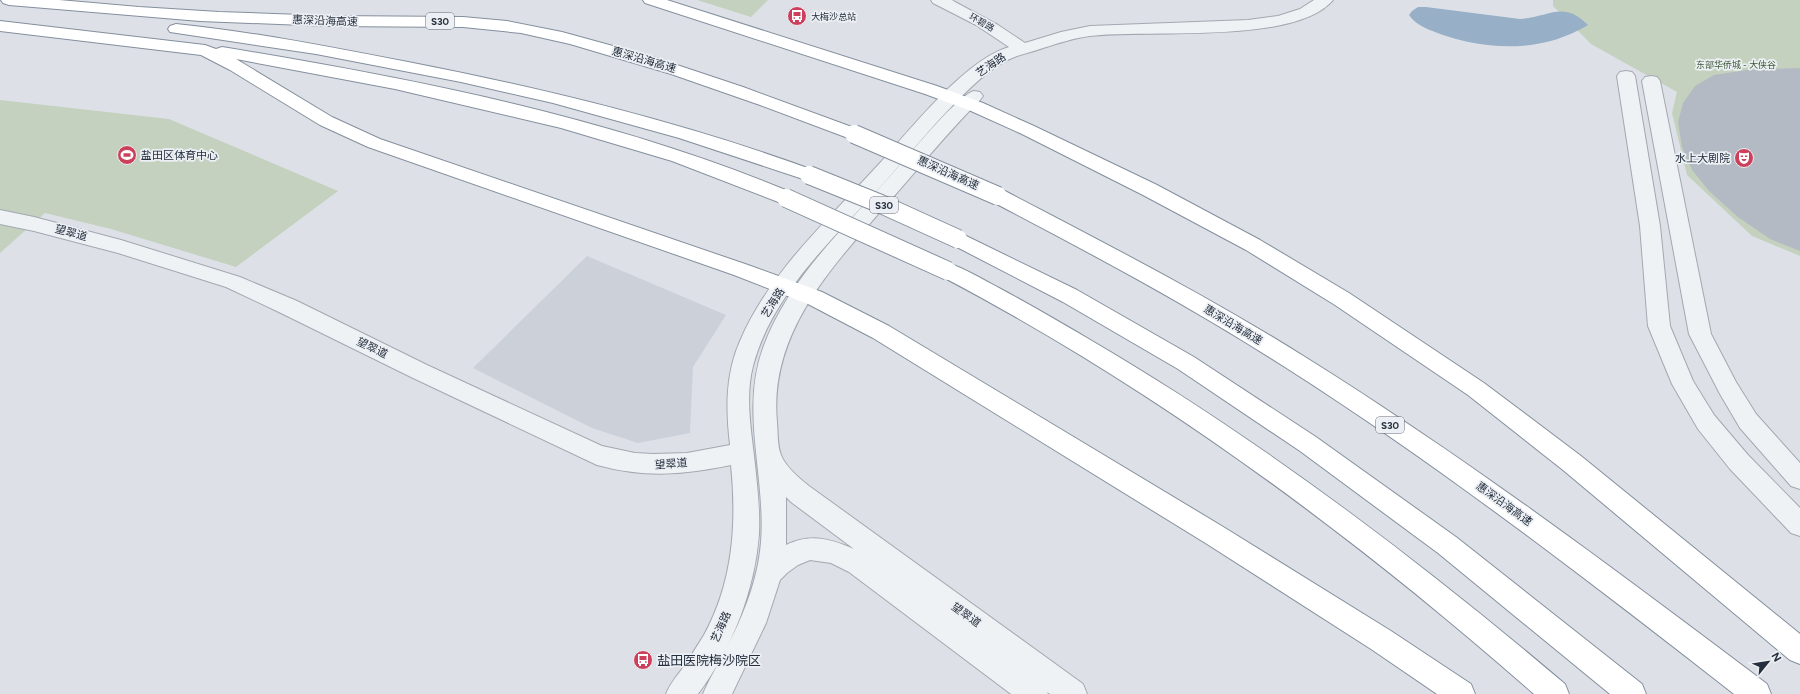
<svg xmlns="http://www.w3.org/2000/svg" width="1800" height="694" font-family="Figtree,'Noto Sans SC',sans-serif">
<style>
.built{fill:#cbd0d9}
.green{fill:#c3d1be}
.water{fill:#97b0c7}
.building{fill:#b4bac3}
.lines{fill:none;stroke-linecap:round;stroke-linejoin:round}
.minor-casing{stroke:#a2a8b1;stroke-width:2}
.highway-casing{stroke:#848f9d;stroke-width:2}
.minor{fill:#eff2f5;fill-rule:evenodd}
.highway{fill:#fff;fill-rule:evenodd}
.highway-bridge-casing{stroke:#848f9d;stroke-width:20;stroke-linecap:butt}
.highway-bridge{stroke:#fff;stroke-width:18}
.labels{text-anchor:middle;dominant-baseline:central;stroke-width:3.5;stroke-linejoin:round;paint-order:stroke}
.far-poi-label{font-size:9px;fill:#262f3d;stroke:#ecf0f4;text-anchor:start}
.far-street-label{font-size:9px;fill:#262f3d;stroke:#ecf0f4}
.far-park-label{font-size:9px;fill:#3c5934;stroke:#ecf0f4}
.shield{fill:#ecf0f4;stroke:#616974;stroke-width:1}
.shield-label{font-size:10px;font-weight:bold;fill:#262f3d}
.street-label{font-size:11px;fill:#262f3d;stroke:#ecf0f4}
.poi-label{font-size:11px;fill:#262f3d;stroke:#ecf0f4;text-anchor:start}
.near-poi-label{font-size:13px;fill:#262f3d;stroke:#ecf0f4;text-anchor:start}
</style>
<rect width="100%" height="100%" fill="#dde1e7"/>
<path class="built" d="M587,256L726,315L693,367L690,433L638,443L592,428L473,368Z"/>
<path class="green" d="M697,0H768L751,17Z
M1553,0H1800V256L1752,236L1687,175L1672,113L1677,92L1591,44L1553,6Z
M0,100L169,119L338,191L236,267L111,229L45,213L0,253Z"/>
<path class="water" d="M1418,7H1426L1520,19C1550,17 1563,0 1588,25C1544,52 1490,51 1443,35C1430,30 1416,26 1409,15L1412,11Z"/>
<path class="building" d="M1800,68V251L1770,239L1738,217L1710,192L1692,170L1682,147L1678,122L1683,103L1695,86L1714,75L1747,70Z"/>
<g class="lines">
<g class="minor-casing">
<path id="minor" d="M931,0H952L955,2L998,25L1025,43L1061,32L1090,26L1248,20L1278,16L1300,9L1314,0H1333C1295,45 1148,29 1090,36C1074,38 1059,43 1043,48C1035,51 1026,53 1017,56C994,64 974,84 957,101C930,128 906,158 881,186C832,240 772,294 753,366C744,401 753,439 756,474C758,494 760,514 759,534C755,590 732,649 698,694H666C670,684 676,677 682,669C690,658 697,646 704,635C733,582 737,524 731,465C683,475 645,478 597,465L411,377L281,313L226,287L118,253L34,231L0,224V210L34,217L121,240L240,277L297,301L427,365L602,446L635,453L653,454L687,453L730,445C726,410 725,375 740,341C770,271 829,219 880,163C911,129 965,60 1009,47L976,25L933,3Z
M1626,71L1632,72L1635,76L1660,226L1670,326L1693,381L1714,415L1748,455L1800,508V536L1791,533L1730,469L1698,429L1672,384L1648,326L1640,226L1617,76L1620,72Z
M1651,76L1657,77L1660,81L1711,334L1736,382L1756,414L1800,463V489L1791,486L1740,428L1720,394L1689,334L1642,81L1645,77Z
M974,91L980,92L983,96L980,100C950,130 923,163 895,195C839,259 768,329 777,422C778,432 777,445 781,455C785,466 800,479 809,486L1083,684L1087,694H1050L1047,692L1048,694H1011L849,572L831,563L810,560L798,565L787,573L780,580L766,623L732,694H703C709,679 718,665 725,651C743,617 758,580 761,542C766,477 740,411 763,348C789,276 850,223 898,167C912,152 958,95 974,91ZM786,497L791,502L854,549C830,539 811,533 786,545Z"/>
</g>
<g class="highway-casing">
<path id="highway" d="M1,0H59L139,7L219,12L329,16L463,17L507,21L562,32L653,57L743,87L860,130L863,134L860,138L854,140L848,138L760,105L671,74L570,44L521,33L463,27L329,26L200,21L9,5L3,3Z
M643,0H667L937,86L983,103L1034,126L1157,185L1260,240L1349,293L1484,383L1581,456L1800,634V664L1790,660L1563,470L1468,395L1335,305L1246,250L1143,195L1022,134L971,111L925,94L645,3Z
M0,21L205,45L216,49L222,47C416,79 611,117 793,193L796,198L793,203L786,205L672,161L561,128L395,89L236,59L332,117L380,139L748,265L822,292L889,326L1225,528L1391,631L1471,684L1475,694H1437L1371,649L1207,544L873,338L808,304L734,275L368,147L320,125L230,70L201,55L0,31Z
M176,24C254,32 331,47 408,62C546,89 682,122 816,171L818,175L816,179L809,181L679,138L553,103L461,82L316,54L170,32L168,29L170,26Z
M998,189L1005,191C1106,244 1208,296 1305,357C1465,457 1616,570 1767,684L1771,694H1734C1589,581 1443,468 1288,369C1192,307 1092,254 991,201L988,196L991,191Z
M958,232L1077,290L1194,357L1316,437L1456,537L1642,684L1646,694H1610L1438,553L1300,451L1178,369L1063,302L951,244L948,239L951,234Z
M948,263C966,269 982,279 999,288C1029,304 1058,321 1087,338C1257,437 1415,557 1565,684L1569,694H1534C1352,534 1156,389 941,276L938,271L941,266Z"/>
</g>
<use href="#minor" class="minor"/>
<use href="#highway" class="highway"/>
<g class="highway-bridge-casing">
<path id="highway-bridge" d="M854,134L998,196
M809,175L881,204L958,239
M786,198L948,271"/>
</g>
<use href="#highway-bridge" class="highway-bridge"/>
</g>
<defs>
<g id="bus-disc" transform="scale(1)"><circle r="9.5" fill="#cd405b" stroke="#ecf0f4"/><path d="M-5-6H5V4H4V6H2V4H-2V6H-4V4H-5ZM-3.5-4V0h7V-4ZM-3.5 1.2v1.5H-2V1.2ZM2 1.2v1.5H3.5V1.2Z" fill="#fff"/></g>
<g id="stadium-disc" transform="scale(1)"><circle r="9.5" fill="#cd405b" stroke="#ecf0f4"/><path d="M0-5a6.5 5 0 1 0 0 10a6.5 5 0 1 0 0-10ZM-3.5-1.8h7v3.6h-7Z" fill="#fff"/></g>
<g id="theatre-disc" transform="scale(1)"><circle r="9.5" fill="#cd405b" stroke="#ecf0f4"/><path d="M-5-5.5Q0-4 5-5.5V0Q5 5 0 6Q-5 5-5 0ZM-3.3-2.5H-1v1.5H-3.3ZM1-2.5H3.3v1.5H1ZM-2.8 1Q0 5.5 2.8 1Z" fill="#fff"/></g>
</defs>
<g fill-rule="evenodd">
<use href="#bus-disc" x="797" y="16"/>
<use href="#stadium-disc" x="127" y="155"/>
<use href="#theatre-disc" x="1744" y="158"/>
<use href="#bus-disc" x="643" y="660"/>
</g>
<g class="labels">
<g class="far-poi-label">
<text x="811" y="16">大梅沙总站</text>
</g>
<g class="far-street-label">
<text transform="translate(982 22) rotate(30)">环碧路</text>
</g>
<g class="far-park-label">
<text x="1736" y="64">东部华侨城 - 大侠谷</text>
</g>
<g class="shield">
<rect x="426" y="13" width="28" height="16" rx="3"/>
<rect x="870" y="197" width="28" height="16" rx="3"/>
<rect x="1376" y="417" width="28" height="16" rx="3"/>
</g>
<g class="shield-label">
<text x="440" y="21">S30</text>
<text x="884" y="205">S30</text>
<text x="1390" y="425">S30</text>
</g>
<g class="street-label">
<text transform="translate(325 21) rotate(2)">惠深沿海高速</text>
<text transform="translate(644 60) rotate(16)">惠深沿海高速</text>
<text transform="translate(991 65) rotate(-34)">艺海路</text>
<text transform="translate(948 173) rotate(24)">惠深沿海高速</text>
<text transform="translate(71 233) rotate(15)">望翠道</text>
<text transform="translate(773 303) rotate(-58)">艺海路</text>
<text transform="translate(1233 325) rotate(31)">惠深沿海高速</text>
<text transform="translate(372 348) rotate(26)">望翠道</text>
<text transform="translate(671 464) rotate(-4)">望翠道</text>
<text transform="translate(1504 504) rotate(36)">惠深沿海高速</text>
<text transform="translate(966 615) rotate(36)">望翠道</text>
<text transform="translate(721 627) rotate(-66)">艺海路</text>
</g>
<g class="poi-label">
<text x="141" y="155">盐田区体育中心</text>
<text x="1730" y="158" text-anchor="end">水上大剧院</text>
</g>
<g class="near-poi-label">
<text x="657" y="660">盐田医院梅沙院区</text>
</g>
</g>
<g transform="translate(1768 662) rotate(60)" stroke="#ecf0f4" stroke-width="3" paint-order="stroke">
<path d="M0-3L7 15L0 10L-7 15Z" fill="#262f3d"/>
<text y="-6" font-size="11" font-weight="bold" text-anchor="middle" fill="#262f3d">N</text>
</g>
</svg>
